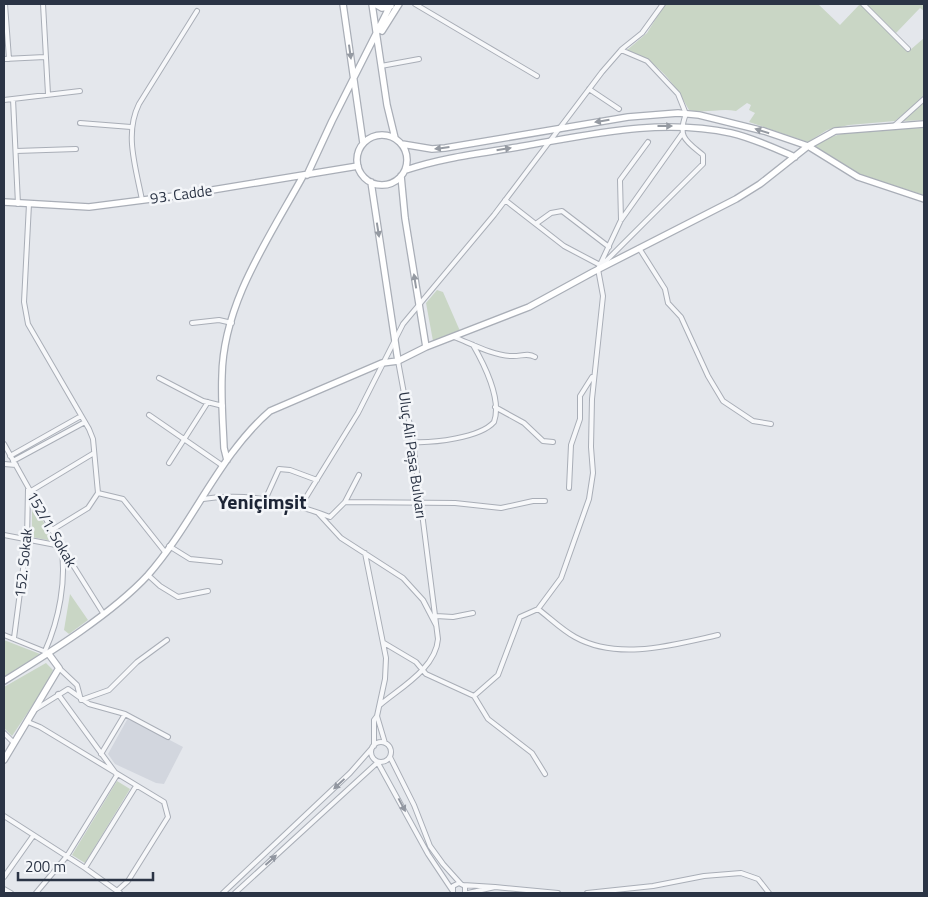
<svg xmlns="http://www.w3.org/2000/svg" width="928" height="897" font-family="'Titillium Web',sans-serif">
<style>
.built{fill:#d2d6de}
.green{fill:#c9d6c5}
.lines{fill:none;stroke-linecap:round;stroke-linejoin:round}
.street-casing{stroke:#a9aeb7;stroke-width:6}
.secondary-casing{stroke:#a9aeb7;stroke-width:8}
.street{stroke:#f7f8fa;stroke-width:4}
.secondary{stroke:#fff;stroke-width:5.5}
.oneway{fill:#959aa2}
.oneway2{fill:#9196a0}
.labels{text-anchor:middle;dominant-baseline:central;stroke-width:5;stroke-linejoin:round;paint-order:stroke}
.street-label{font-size:15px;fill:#2b3445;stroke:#f4f6f9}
.district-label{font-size:20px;font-weight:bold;fill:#1d2536;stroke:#f4f6f9}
</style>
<rect width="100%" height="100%" fill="#e4e7ec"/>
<path class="built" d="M128,718L183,747L164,784L156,783L115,764L108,754Z"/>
<path class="green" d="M665,4H818L840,25L860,4L909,51L924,38V97L895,121L849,125L827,130L808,142L749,122L755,113L749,110L751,105L747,103L736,111C720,108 705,114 689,110C679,91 664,69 645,59C639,55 632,54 627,50L647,33Z
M866,4H924V11L920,8L896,33Z
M924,101V120L903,121V119Z
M924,128V195L858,174L814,147C840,125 891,129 924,128Z
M437,290L443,292L460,331L433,341L426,303Z
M34,504L52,538V541L32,537V505Z
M70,594L88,620L69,634L64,630Z
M4,640L40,654L4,677Z
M46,663L53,670L46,685L12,736L4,728V687Z
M117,781L130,789L85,863L72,855Z"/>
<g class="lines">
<g class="street-casing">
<path id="street" d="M5,4L9,59
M43,4L48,94
M415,4L537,76
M863,4L908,49
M4,59L45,57
M381,66L419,59
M589,89L619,109
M13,99L18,204
M4,100L80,91
M80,123L131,127
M894,126L924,99
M16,151L76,149
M142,200C136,168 124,134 139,104L197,11
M505,200L564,246L600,265
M29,204L24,302L28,324L89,429L93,439L98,493L88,508L52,530
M621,220L620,180L648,142
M537,223L551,213L562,211L609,247
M639,248L665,289L668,303L681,317L708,376L723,401L753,421L771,424
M603,264L703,164V155C686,141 677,137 686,114L678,94L647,61L621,50
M192,323L219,320L232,323
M454,337C472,344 492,355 511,356C520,357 527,352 535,357
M159,378L203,401L223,406
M495,407L524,423L543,441L553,442
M149,415L223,466
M413,442C433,443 480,438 494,422C502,400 484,364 473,345
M4,444L61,546L103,613
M10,456L81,416
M13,461L85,422
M169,463L208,402
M4,464L16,465
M569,488L571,445L580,419V396L592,377
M31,491L94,453
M98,493L123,499L165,552
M203,499C245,492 291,502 330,517L345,502L455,503L501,508L533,501H545
M265,500L279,469L290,470L317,480
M345,502L359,475
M300,507L358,413L403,324L494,215L602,72L622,49L642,33L663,4
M318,513L341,538L403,578L423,600L436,625
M4,535L61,546C67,579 59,620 45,651
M169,546L190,559L220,562
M365,553L386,658L385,679L377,716L374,720V746
M148,575L160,586L178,597L208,591
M538,609C550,618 562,630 575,637C618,661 673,645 718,635
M436,616L453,617L473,613
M4,635L46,652
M14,638L27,539L28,489
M384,643L416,662L426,674L474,696L488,719L532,753L545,774
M59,668L77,685L81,700L109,690L137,662L167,640
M474,696L498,675L520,617L538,609L561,578L589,499L593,473L591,447L592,399L603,296L598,269L621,220L682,134
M380,705C400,688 436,668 438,639L413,442L398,361
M36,709L68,689L89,704L125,714L168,737
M377,716L385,743
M28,722L40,727L164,802L168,817L128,881L118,890
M4,733L14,743
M371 752a10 10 0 1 1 20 0a10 10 0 1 1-20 0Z
M101,754L125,714
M390,757L414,805L430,846L443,864L461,884
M378,763L428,854L452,890
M4,816L85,868L120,893
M85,868L136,786
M4,877L33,836
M463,885L495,887L468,893
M495,887L558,893
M4,889L11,893
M36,893L67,856L117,775L58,694
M223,893L350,773L372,748
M235,893L378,762
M453,893V886L459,883L465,886V893
M587,893L653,886L704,876L741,873L758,879L769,893"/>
</g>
<g class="secondary-casing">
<path id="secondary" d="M343,4L363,143
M372,4L387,105L395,138
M375,4L382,8L391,6
M382,31L399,4
M357 160a25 25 0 1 1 50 0a25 25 0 1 1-50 0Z
M402,144L432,149L445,148L628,117L678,113L699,115L764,131L808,146L858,177L924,199
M406,170C444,157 484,153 524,146C593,134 661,118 731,133C753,138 774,148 795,157
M307,175L332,121L390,6
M401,176L405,218L426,347
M371,182L398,361
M4,202L89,207L182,195L358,166
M227,460L224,448C223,424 221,400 222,376C223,303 269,238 303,176
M4,681C49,653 112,614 148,575C193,524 219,455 270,411L382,363L398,361L426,347L529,307L593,272L736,199L760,184L808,146L835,131L924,124
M4,760L59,668L48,653"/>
</g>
<use href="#street" class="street"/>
<use href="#secondary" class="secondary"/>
</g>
<defs><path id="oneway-solid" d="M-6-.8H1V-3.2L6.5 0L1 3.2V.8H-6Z" transform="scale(1.25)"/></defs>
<g class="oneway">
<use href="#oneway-solid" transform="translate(350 52) rotate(82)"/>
<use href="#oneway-solid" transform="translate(602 121) rotate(171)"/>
<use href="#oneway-solid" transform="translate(665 126)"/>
<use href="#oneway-solid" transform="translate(762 131) rotate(-163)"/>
<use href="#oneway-solid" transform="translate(442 148) rotate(173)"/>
<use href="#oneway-solid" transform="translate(504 149) rotate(-9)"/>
<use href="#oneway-solid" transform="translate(378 230) rotate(81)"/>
<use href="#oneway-solid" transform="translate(415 281) rotate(-99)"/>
</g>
<g class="oneway2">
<use href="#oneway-solid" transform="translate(339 784) rotate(137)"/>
<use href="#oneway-solid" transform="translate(402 805) rotate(62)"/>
<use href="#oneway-solid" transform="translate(271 860) rotate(-42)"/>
</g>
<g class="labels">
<g class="street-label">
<text transform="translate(181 194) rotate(-8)">93. Cadde</text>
<text transform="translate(413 455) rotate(82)">Uluç Ali Paşa Bulvarı</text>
<text transform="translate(52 529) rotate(60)">152/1. Sokak</text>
<text transform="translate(23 563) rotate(-84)">152. Sokak</text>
</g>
<g class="district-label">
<text x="262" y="501">Yeniçimşit</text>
</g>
</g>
<rect width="928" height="897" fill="none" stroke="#2b3445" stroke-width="10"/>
<path d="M18 872v8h135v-8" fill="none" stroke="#2b3445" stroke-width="2.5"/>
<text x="25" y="872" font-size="15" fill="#2b3445" stroke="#f4f6f9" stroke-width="4" paint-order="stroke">200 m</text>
</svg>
